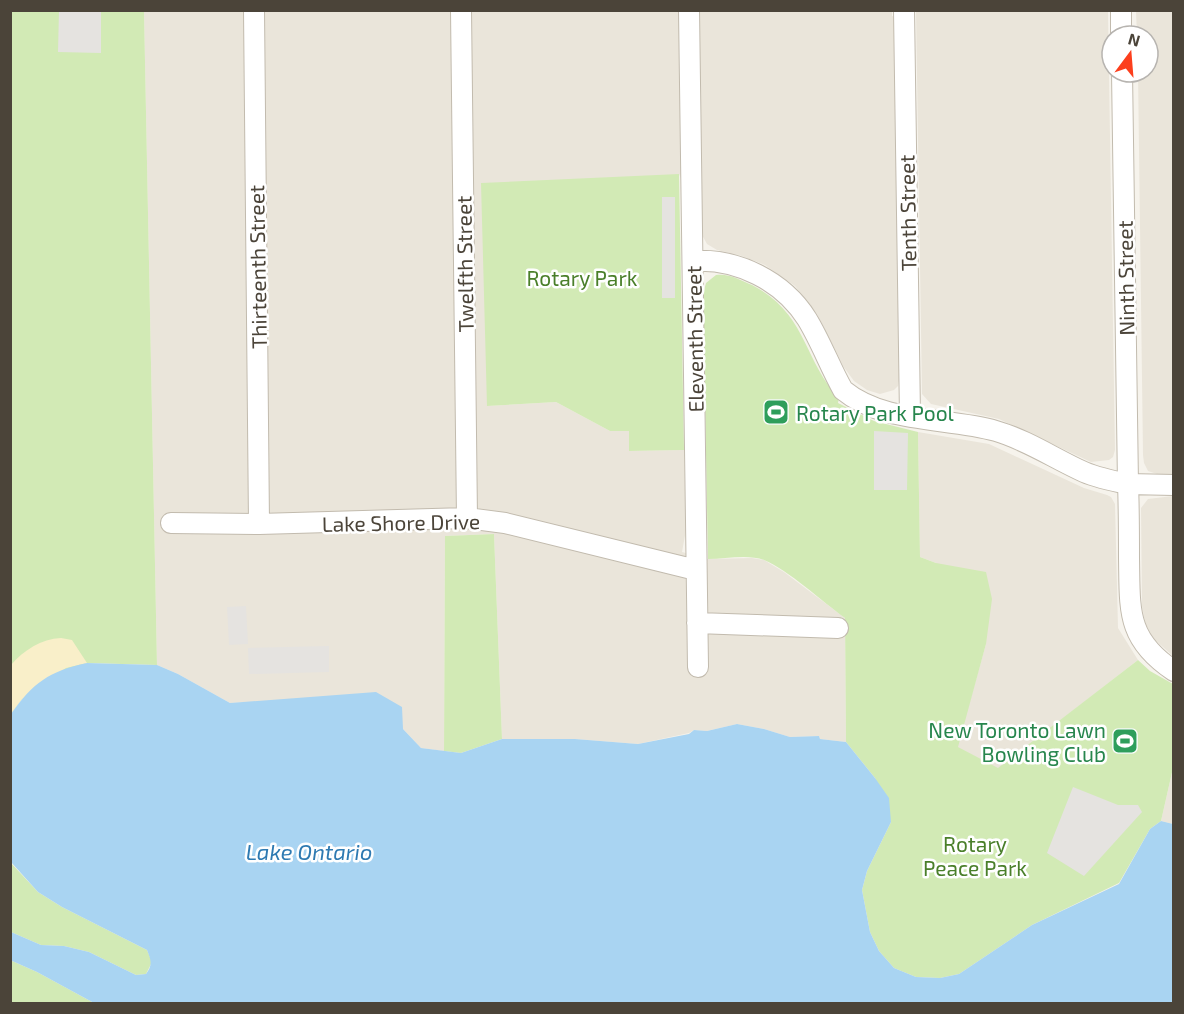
<svg xmlns="http://www.w3.org/2000/svg" width="1184" height="1014" font-family="'Exo 2',sans-serif">
<style>
.residential{fill:#eae5da}
.green{fill:#d2eab5}
.sand{fill:#f9efc9}
.parking{fill:#e5e3e0}
.water{fill:#a9d4f2}
.lines{fill:none;stroke-linecap:round;stroke-linejoin:round}
.street-casing{stroke:#c2bbae;stroke-width:22}
.street{stroke:#fff;stroke-width:20}
.labels{text-anchor:middle;dominant-baseline:central;stroke-width:5;stroke-linejoin:round;paint-order:stroke}
.street-label{font-size:21px;fill:#4b4439;stroke:#fff}
.park-label{font-size:21px;fill:#4a7f2a;stroke:#fff}
.leisure-label{font-size:21px;fill:#27864d;stroke:#fff;text-anchor:start}
.water-label{font-size:22px;font-style:italic;fill:#2e7ab2;stroke:#fff}
</style>
<rect width="100%" height="100%" fill="#f6f3ec"/>
<path class="residential" d="M144,11H892V16L896,17L900,376L898,386L894,390L880,394L867,390L854,381L843,366L817,314L795,286L765,265L739,255L717,250L707,244L702,235V227L679,174L487,406L556,402L610,431H629L630,451L684,450L686,530L682,552L708,559L752,558L764,560L784,572L845,618L846,742L820,739L819,736L790,737L764,729L737,724L707,731L694,730L689,733L638,744L575,739H502L494,534L445,536L444,751L421,748L403,729L274,701L230,703L178,674L157,665Z
M916,11H1108L1115,450L1113,457L1109,460L1091,462L999,419L931,404L922,394Z
M1136,11H1173V474H1157L1148,471L1144,463L1143,455L1138,72H1148V36H1137Z
M918,432L989,444L1084,488L1107,495L1111,497L1115,504L1118,628L1138,660L998,769L957,747L986,644L936,563L920,557Z
M1173,496H1174L1173,656L1154,639L1145,623L1142,606L1141,508L1148,499Z
M1173,768V824L1161,821Z"/>
<path class="green" d="M11,11H144L157,665L87,663L21,700L11,714Z
M679,174L684,450L629,451V431H610L556,402L487,406L481,183Z
M716,275C728,273 741,280 752,285C807,313 803,360 839,398L838,403L874,421L918,432L920,557L936,563L986,572L992,599L986,644L958,747L998,768L1138,660L1150,671L1173,684V768L1161,821L1150,829L1119,883L1032,925L959,974L940,978L916,977L894,968L879,951L870,932L862,890L867,871L891,822L875,778L846,742L845,618C824,603 787,569 764,560C748,554 725,559 708,559L703,294L706,283Z
M494,534L502,739L461,753L444,751L445,536Z
M10,862L38,892L62,907L147,950L152,962L146,974L136,975L89,952L64,946L41,945L11,932Z
M10,960L37,972L94,1003H11Z"/>
<path class="sand" d="M61,638L72,640L87,663L66,668L21,700L11,714V665C24,650 41,639 61,638Z"/>
<path class="parking" d="M59,11H101V53L58,52Z
M662,197H675V298H662Z
M874,431L908,433L907,490H874Z
M246,606L248,644L229,645L227,607Z
M329,646V672L249,674L248,648Z
M1073,787L1118,805H1138L1142,812L1084,876L1047,853Z"/>
<path class="water" d="M87,663L157,665L178,674L230,703L376,692L402,707L403,729L421,748L461,753L502,739H575L638,744L689,734L694,730L707,731L737,724L764,729L790,737L819,736L820,739L846,742L875,778L889,798L891,822L867,871L862,890L870,932L879,951L894,968L916,977L940,978L959,974L1032,925L1119,884L1150,829L1161,821L1173,824V1003H94L37,972L10,960L11,932L41,945L64,946L89,952L136,975L146,974C153,965 151,960 147,950L62,907L38,892L11,862V714C33,683 49,671 87,663Z"/>
<g class="lines">
<g class="street-casing">
<path id="street" d="M254,10L259,524
M461,10L467,518
M689,10L698,667
M904,10L910,416
M1121,10V36
M1122,72L1128,484L1174,485
M693,261C737,258 783,281 807,319C821,342 830,367 843,390C884,424 947,417 996,431C1027,440 1055,459 1084,472C1098,478 1113,481 1128,484C1129,509 1129,533 1129,558C1130,610 1126,639 1174,671
M171,523L259,524L467,518L505,523L696,570
M697,623L838,628"/>
</g>
<use href="#street" class="street"/>
</g>
<defs>
<g id="stadium-square" transform="scale(1.35)"><rect x="-9" y="-9" width="18" height="18" rx="4" fill="#2e9e5b" stroke="#fff"/><path d="M0-5a6.5 5 0 1 0 0 10a6.5 5 0 1 0 0-10ZM-3.5-1.8h7v3.6h-7Z" fill="#fff"/></g>
</defs>
<g fill-rule="evenodd">
<use href="#stadium-square" x="776" y="412"/>
<use href="#stadium-square" x="1125" y="741"/>
</g>
<g class="labels">
<g class="street-label">
<text transform="translate(907 213) rotate(-91)">Tenth Street</text>
<text transform="translate(464 264) rotate(-91)">Twelfth Street</text>
<text transform="translate(257 267) rotate(-91)">Thirteenth Street</text>
<text transform="translate(1125 278) rotate(-91)">Ninth Street</text>
<text transform="translate(694 339) rotate(-91)">Eleventh Street</text>
<text transform="translate(401 522) rotate(-1)">Lake Shore Drive</text>
</g>
<g class="park-label">
<text x="582" y="277">Rotary Park</text>
<text x="975" y="843">Rotary<tspan x="975" dy="24">Peace Park</tspan></text>
</g>
<g class="leisure-label">
<text x="796" y="412">Rotary Park Pool</text>
<text x="1106" y="729" text-anchor="end">New Toronto Lawn<tspan x="1106" dy="24">Bowling Club</tspan></text>
</g>
<g class="water-label">
<text x="309" y="851">Lake Ontario</text>
</g>
</g>
<rect width="1184" height="1014" fill="none" stroke="#4b4439" stroke-width="24"/>
<g transform="translate(1130 54) rotate(16)"><circle r="28" fill="#ffffff" stroke="#b7b4b0" stroke-width="1.5"/>
<path d="M0-4.5L10 22L0 15L-10 22Z" fill="#fc3f1d"/>
<text y="-9" font-size="16" font-weight="bold" text-anchor="middle" fill="#4b4439">N</text>
</g>
</svg>
